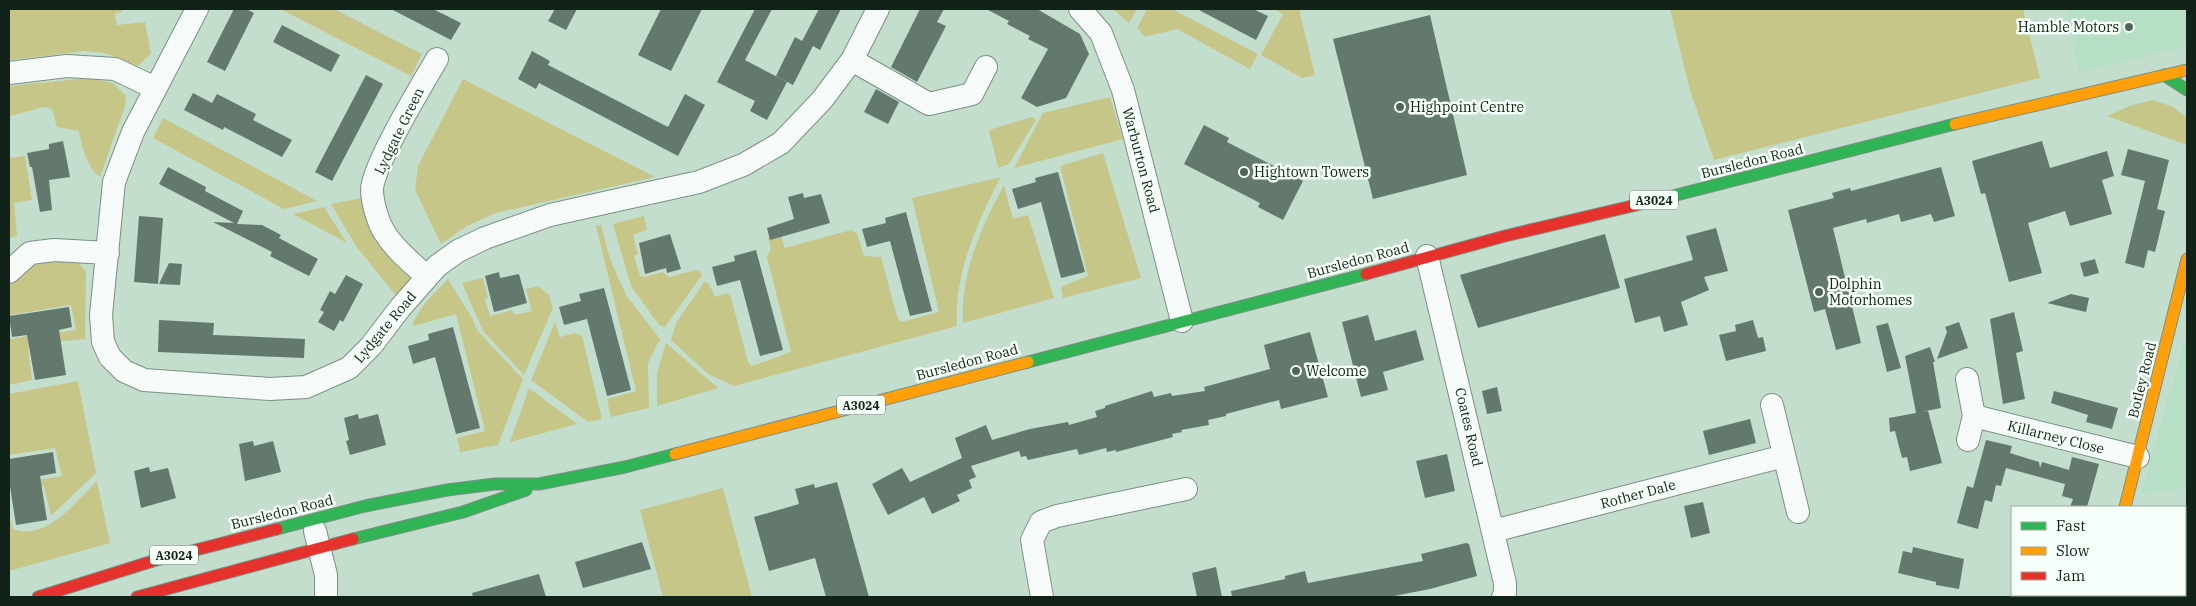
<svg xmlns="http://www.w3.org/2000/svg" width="2196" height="606" font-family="'IBM Plex Serif',serif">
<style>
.built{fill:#b6dfc5}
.green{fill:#c7c689}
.building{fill:#63796d}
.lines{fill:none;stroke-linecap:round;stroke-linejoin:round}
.street-casing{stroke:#7c9084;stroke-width:24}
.fast-casing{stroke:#7c9084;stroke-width:13}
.slow-casing{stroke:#7c9084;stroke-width:13}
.jam-casing{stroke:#7c9084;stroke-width:13}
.street{stroke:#f6faf8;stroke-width:22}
.fast{stroke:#30b455;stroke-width:11}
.slow{stroke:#ff9f0a;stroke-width:11}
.jam{stroke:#e5322d;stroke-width:11}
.poi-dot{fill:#506458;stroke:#f6fff9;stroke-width:2}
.labels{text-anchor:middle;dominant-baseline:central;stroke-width:5;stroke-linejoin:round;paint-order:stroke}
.shield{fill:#f6fff9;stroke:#56655c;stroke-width:1}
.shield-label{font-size:12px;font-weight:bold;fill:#112318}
.poi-label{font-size:14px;fill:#112318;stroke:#f6fff9;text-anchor:start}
.street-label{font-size:14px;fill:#112318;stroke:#f6fff9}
</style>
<rect width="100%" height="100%" fill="#c4dece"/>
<path class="built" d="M2066,9H2187V46L2079,72Z
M2187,332V487L2141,494Z"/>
<path class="green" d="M9,9H122V12L115,13L117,25L145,22L151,54L138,66L105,53L85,51L9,60Z
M280,9H334L422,54L411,76Z
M1113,9H1137L1129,23Z
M1147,9H1172L1258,54L1250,69L1177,29L1145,37L1137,28Z
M1274,9H1299L1315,75L1302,78L1261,55L1283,14Z
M1670,9H2023L2040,78L1714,160L1690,90Z
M89,78L113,83L126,96L125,106L100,177C88,169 81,145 79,131L57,127L52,109L43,107L11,116L9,121V86Z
M463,79L655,177L496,213L467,226L441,244L415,190L418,166Z
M1110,97L1123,139L1014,168L1043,113Z
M2153,100L2173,107L2187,118V145L2107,116L2132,105Z
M1032,117L1036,120L1009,164L998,168L989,130Z
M163,118L317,201L284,209L153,138Z
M1103,153L1141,278L1063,298L1061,287L1088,276L1060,166Z
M25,156L32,200L14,203L17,236L9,238V158Z
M1001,177C977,223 954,273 957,326L734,386L708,374L671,340L676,323L705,281L709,284L715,297L727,293L731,297L748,362L752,366L791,352L767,257L771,248L768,237L780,233L785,248L851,230L857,233L864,256L881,257L897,316L901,322L939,312L912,198Z
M1004,185L1013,219L1028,215L1054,298L963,323C960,275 981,227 1004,185Z
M367,197L414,274L398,298L356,246L331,204Z
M324,207L347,243L293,214Z
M644,216L647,230L633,235L638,254L634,256L640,276L645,277L662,272L669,277L696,270L700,271L702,275L665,327L659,325L631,286L613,224Z
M601,225L610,259L626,295L660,339L648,363L649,408L611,417L607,399L636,391L596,226Z
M29,260L78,262L86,272L85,339L52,342L51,334L76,330L71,305L9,315V277Z
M483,278L488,298L485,299L490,316L512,310L514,315L532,311L526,289L538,286L549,295L553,308L524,375L483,331L462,283Z
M448,279L472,318L477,330L523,379L498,445L460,452L457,438L485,431L456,314L414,326L412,324L424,304Z
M555,322L560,337L575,333L582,336L602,419L588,422L531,380Z
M9,330L10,339L36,335L38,345L28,347L32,380L9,385Z
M666,343L718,388L657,406V373Z
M78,381L96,473L51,516L44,486L34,487L32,481L62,476L55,448L9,455V394Z
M529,388L577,424L510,442Z
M97,481L110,543L9,571V515L13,529C46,542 75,502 97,481Z
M723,488L752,597H663L640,510Z"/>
<path class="building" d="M234,9H246L254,13L225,71L207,62Z
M391,9H433L461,23L451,40Z
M555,9H577L566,30L548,21Z
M661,9H702L671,71L638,55Z
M755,9H772L745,60L787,82L767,120L750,111L755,101L717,82Z
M819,9H841L820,50L813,46L793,85L776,76L795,37L802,41Z
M920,9H944L937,22L946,26L917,82L891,67Z
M986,9H1037L1080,34L1089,54L1066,98L1037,107L1021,98L1048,49L1028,39L1030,36L1007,24L1009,21Z
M1197,9H1253L1268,16L1256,40Z
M1430,15L1467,175L1373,199L1333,39Z
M282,25L340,55L331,72L273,42Z
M532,51L550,61L548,65L668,127L685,94L705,105L678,156L539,83L536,89L518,79Z
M366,75L383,84L332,181L315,172Z
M876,89L899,102L888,124L864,112Z
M193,93L212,103L217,94L256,114L253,120L292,140L282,157L224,127L223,130L184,110Z
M1204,125L1229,138L1227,142L1303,181L1283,220L1258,207L1260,203L1184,164Z
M63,141L70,177L49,180L52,210L40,212L32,167H30L27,153L49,149V144Z
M2042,141L2050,168L2107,151L2114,176L2102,180L2112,214L2070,226L2065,211L2028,223L2042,273L2009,282L1985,193L1981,194L1972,161Z
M2128,149L2169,160L2157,209L2165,211L2155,252L2148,250L2144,268L2125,263L2145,181L2121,175Z
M168,167L206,187L205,191L243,211L237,224L262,225L281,235L279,238L318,259L309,276L270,256L272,252L213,222L234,223L159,184Z
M1941,167L1955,216L1934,222L1931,214L1901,222L1899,214L1867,223L1866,219L1833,228L1861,343L1836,350L1825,309L1814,312L1788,210L1834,198L1832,193L1850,188L1851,191Z
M1058,172L1085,272L1061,278L1041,202L1018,209L1012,189L1036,182L1035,178Z
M803,193L804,198L821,194L830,223L770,240L767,228L794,219L788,197Z
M906,212L932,311L910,316L890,241L867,247L862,229L886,223L885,218Z
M139,216L163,218L158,284L134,282Z
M1716,228L1728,271L1704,277L1709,290L1681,302L1688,325L1664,332L1660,316L1635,323L1624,279L1693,260L1686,236Z
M670,234L681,269L667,273L666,268L645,274L639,243Z
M1605,234L1620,288L1478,328L1460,275Z
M756,250L783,350L760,356L740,280L717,286L712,267L735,261L734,256Z
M2095,259L2099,273L2084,277L2080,263Z
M169,263L182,264L180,285L159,284Z
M499,272L500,278L519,274L527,303L494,312L485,276Z
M346,275L363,284L343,322L340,320L334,331L318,322L324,312L320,310L330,291L335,294Z
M604,288L631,390L607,396L587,319L564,325L559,307L581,301L579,294Z
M2071,294L2089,298L2086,312L2047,303Z
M69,307L72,327L59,330L66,375L35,380L27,335L12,337L9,316Z
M2014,312L2023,351L2016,353L2025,399L2003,404L1990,319Z
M1368,315L1375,341L1416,330L1424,360L1383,372L1388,390L1361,397L1342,322Z
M159,320L214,323L213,335L305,339L304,358L158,352Z
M1753,320L1758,338L1763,337L1766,351L1726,361L1719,335L1736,331L1735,325Z
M1959,322L1968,348L1937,359L1947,332L1945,327Z
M1888,323L1901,368L1887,372L1876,326Z
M453,327L480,428L456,434L435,357L413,364L408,346L429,340L428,334Z
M1310,332L1328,397L1281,409L1279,400L1226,414V416L1208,420L1209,425L1181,430L1182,432L1172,434L1173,437L1116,452V450L1107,452L1106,448L1079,455L1077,449L1028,460L1026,456L1021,457L1019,451L971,466L976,477L969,480L972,488L957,495L960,501L932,514L924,497L888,515L872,484L902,468L910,482L962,458L955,438L986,425L992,440L1030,429L1068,422L1069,425L1097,417L1095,411L1105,408V406L1152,391L1154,397L1171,393L1172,396L1205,391L1204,387L1270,369L1264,345Z
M1930,347L1935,362H1933L1941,408L1921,412L1928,411L1942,463L1910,471L1907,457L1902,458L1895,431L1890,432L1889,418L1916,413L1905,356Z
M1497,387L1502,411L1487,414L1482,391Z
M2054,391L2118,408L2112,429L2086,422L2088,415L2051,403Z
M358,414L359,419L378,414L386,445L350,455L346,441L349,440L344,418Z
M1750,419L1756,443L1709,455L1703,431Z
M1986,440L2012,446L2010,453L2039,462L2040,468L2042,462L2069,470L2072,457L2099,464L2087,507H2070L2073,499L2062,496L2065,484L2006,468L2001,486L1996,485L1992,502L1985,500L1978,529L1957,523L1967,486L1973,488Z
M253,441L254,446L273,441L281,472L245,481L239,444Z
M53,452L56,473L40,476L47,520L16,525L9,480V459Z
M1447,454L1455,491L1425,498L1416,461Z
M149,467L150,472L168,468L176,498L141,508L134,471Z
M837,482L869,597H826L815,558L769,571L754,517L799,504L795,489L814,484L815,488Z
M1703,502L1710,533L1691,538L1684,506Z
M642,542L651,569L583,588L575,562Z
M1466,543L1469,544L1477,576L1430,589L1389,597H1232L1231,591L1285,579V576L1305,571L1308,583L1423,561L1421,554Z
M1913,547L1964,559L1959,589L1936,585V582L1898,573L1903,551L1912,553Z
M1216,567L1222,597H1197L1192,573Z
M539,574L546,597H473L472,593Z"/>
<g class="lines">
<g class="street-casing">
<path id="street" d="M197,9L133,132L114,182L101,315L103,342L110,357L124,371L144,380L270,389L306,387L349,368L371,346L400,308L437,266L458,251L485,238L550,215L699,182L743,165L781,143L822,100L852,60L878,9
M1080,9L1101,33L1123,90L1182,321
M852,60L929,104L972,94L986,67
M9,73L67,66L115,69L155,88
M1427,256L1505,583V593L1503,597
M9,272L30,253L54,250L108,253
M427,277C411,262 394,249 383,230C377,219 372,201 372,189C374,163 422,85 437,59
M1967,379L1974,416L2138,457
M1772,405L1798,512
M1968,440L1974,416
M315,531L326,575V597
M1493,531L1784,456
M1042,597L1032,540L1041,522L1057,516L1186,489"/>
</g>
<g class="fast-casing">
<path id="fast" d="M2164,75L2187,90
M1649,202L1955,124
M1028,362L1366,274
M277,529L365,506L447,490L495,484H539L625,467L675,454
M353,539L463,512L526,490
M2102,595V597"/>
</g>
<g class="slow-casing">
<path id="slow" d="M1955,124L2187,70
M675,454L1028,362
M2125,507L2187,259"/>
</g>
<g class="jam-casing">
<path id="jam" d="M1366,274L1505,236L1649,202
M38,597L153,561L277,529
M137,597L353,539"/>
</g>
<use href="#street" class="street"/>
<use href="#fast" class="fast"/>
<use href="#slow" class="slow"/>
<use href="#jam" class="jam"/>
</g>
<g class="poi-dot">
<circle cx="2129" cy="27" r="5"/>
<circle cx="1400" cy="107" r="5"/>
<circle cx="1244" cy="172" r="5"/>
<circle cx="1819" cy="292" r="5"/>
<circle cx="1296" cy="371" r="5"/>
</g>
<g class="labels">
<g class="shield">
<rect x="1630" y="190.5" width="48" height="19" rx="4"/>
<rect x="837" y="395.5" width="48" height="19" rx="4"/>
<rect x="150" y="545.5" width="48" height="19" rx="4"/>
</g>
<g class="shield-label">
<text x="1654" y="200">A3024</text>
<text x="861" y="405">A3024</text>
<text x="174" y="555">A3024</text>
</g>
<g class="poi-label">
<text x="2119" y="27" text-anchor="end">Hamble Motors</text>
<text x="1410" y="107">Highpoint Centre</text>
<text x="1254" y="172">Hightown Towers</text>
<text x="1829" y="284">Dolphin<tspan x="1829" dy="16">Motorhomes</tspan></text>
<text x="1306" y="371">Welcome</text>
</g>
<g class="street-label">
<text transform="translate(399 131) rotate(-64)">Lydgate Green</text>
<text transform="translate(1141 160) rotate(75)">Warburton Road</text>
<text transform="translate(1752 161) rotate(-14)">Bursledon Road</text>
<text transform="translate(1358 260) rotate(-15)">Bursledon Road</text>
<text transform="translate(385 327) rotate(-50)">Lydgate Road</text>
<text transform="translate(967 362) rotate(-15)">Bursledon Road</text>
<text transform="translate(2142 380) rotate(-76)">Botley Road</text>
<text transform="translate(1469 427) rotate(77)">Coates Road</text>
<text transform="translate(2056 437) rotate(14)">Killarney Close</text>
<text transform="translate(1638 494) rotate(-15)">Rother Dale</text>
<text transform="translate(282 512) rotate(-14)">Bursledon Road</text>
</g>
</g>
<rect width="2196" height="606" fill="none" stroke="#112318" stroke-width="20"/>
<rect x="2011" y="506" width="175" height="90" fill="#f6fff9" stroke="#9aa79f"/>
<rect x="2021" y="522" width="25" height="8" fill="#30b455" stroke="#9aa79f"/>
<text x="2056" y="531" font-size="15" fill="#112318">Fast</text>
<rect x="2021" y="547" width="25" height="8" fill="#ff9f0a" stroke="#9aa79f"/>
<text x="2056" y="556" font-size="15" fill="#112318">Slow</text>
<rect x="2021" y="572" width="25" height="8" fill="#e5322d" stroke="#9aa79f"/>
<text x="2056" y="581" font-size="15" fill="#112318">Jam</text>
</svg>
